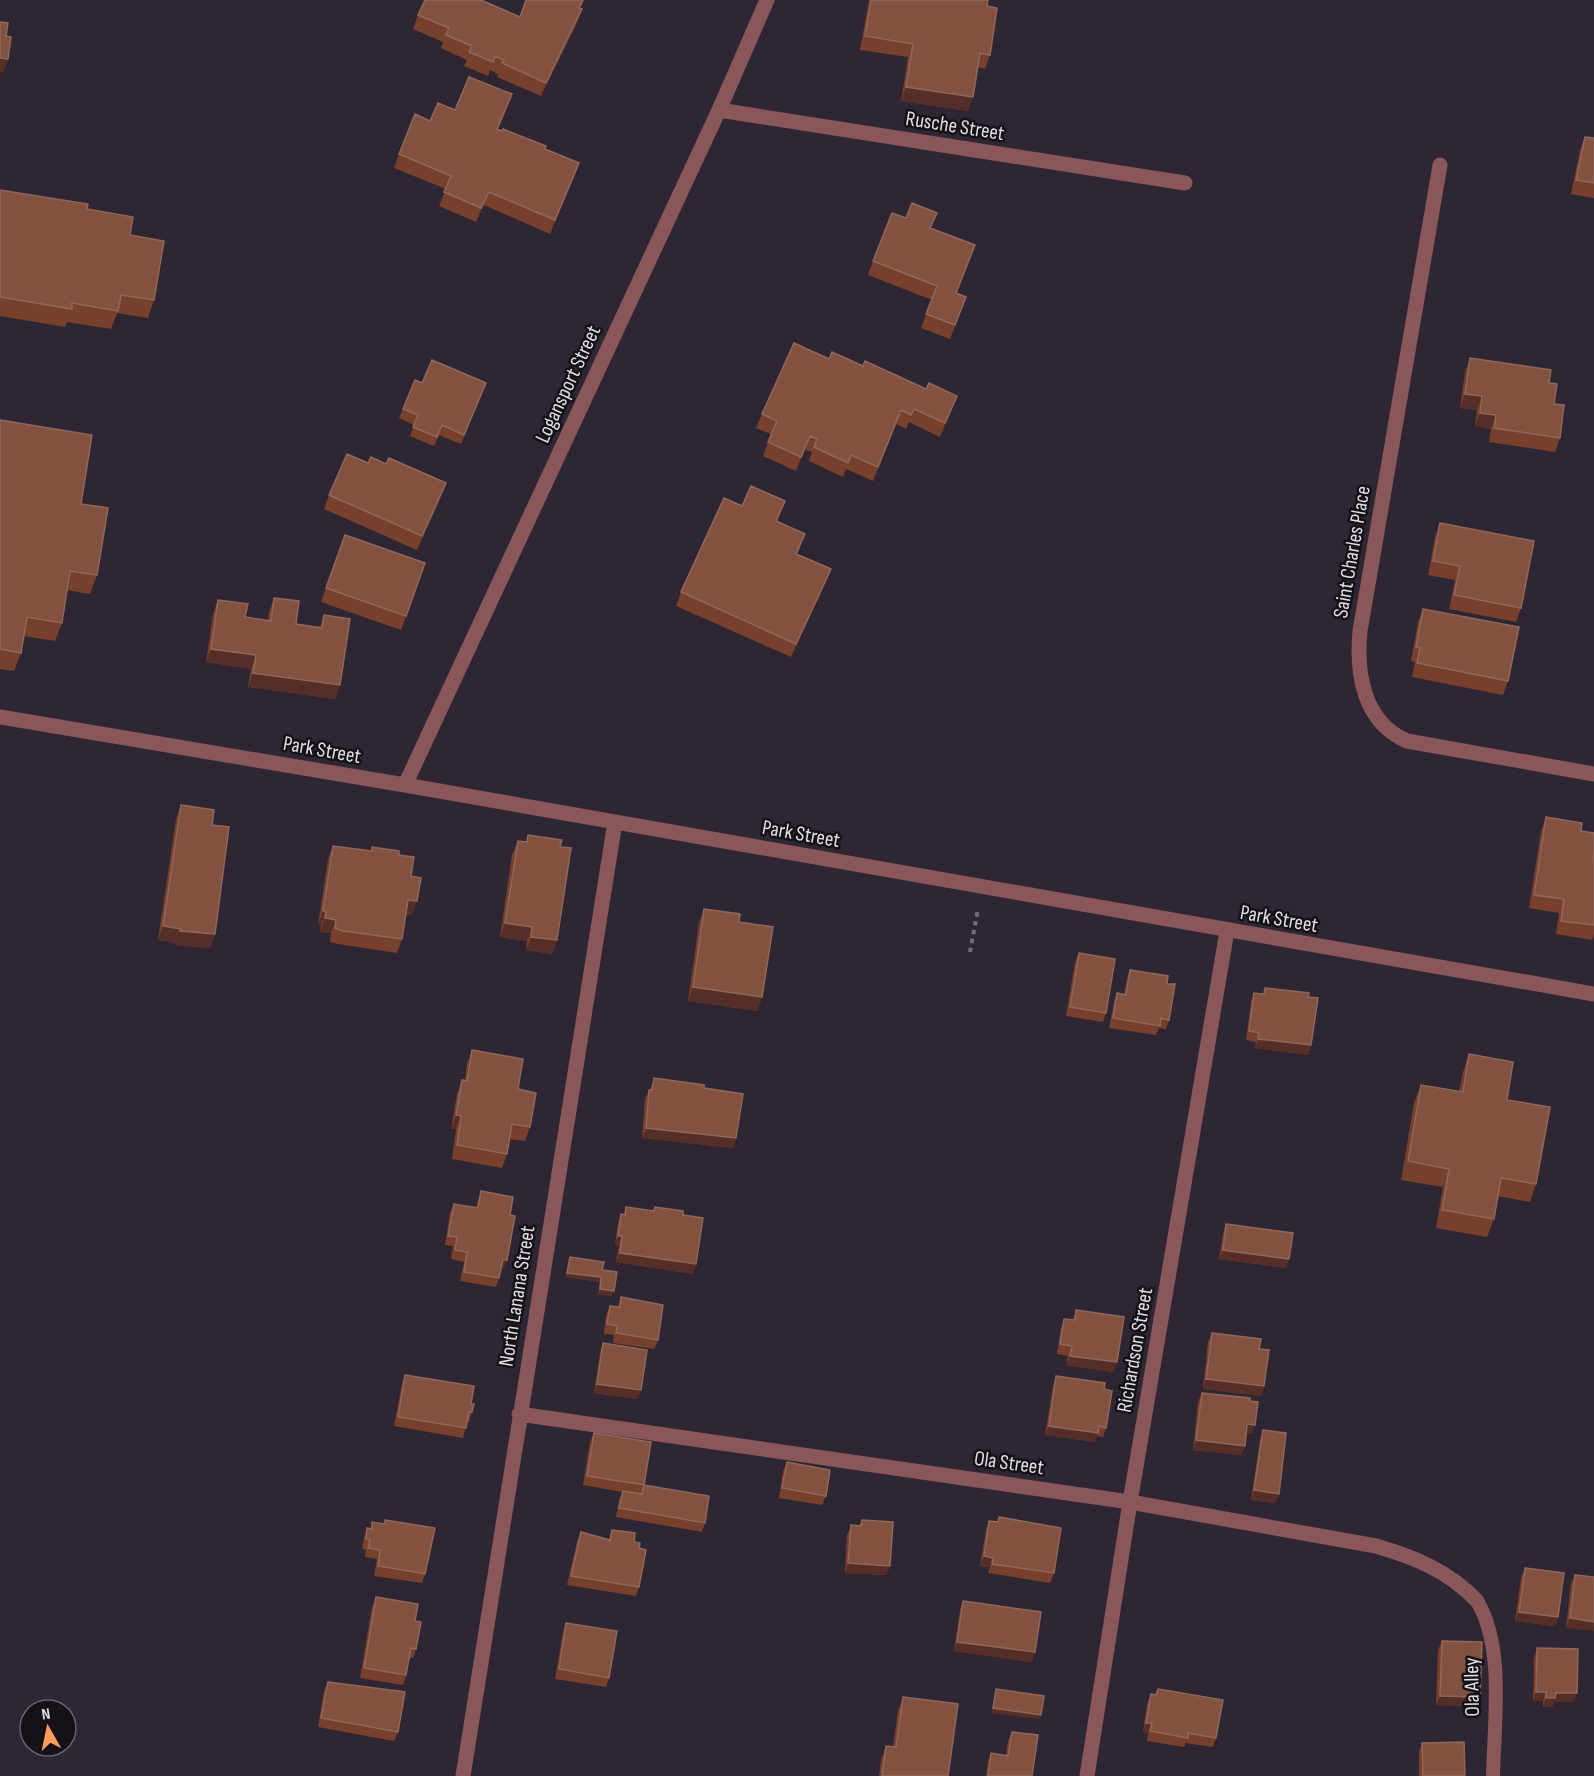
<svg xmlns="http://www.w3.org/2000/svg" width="1594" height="1776" font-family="'Sofia Sans Condensed',sans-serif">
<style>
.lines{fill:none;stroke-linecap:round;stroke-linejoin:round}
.path{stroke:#736d77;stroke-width:4;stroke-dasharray:4.5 4.5;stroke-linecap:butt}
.service{stroke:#89565a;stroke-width:14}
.minor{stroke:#89565a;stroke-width:15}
.wall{fill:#77402d}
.shaded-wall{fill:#552f27}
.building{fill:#825140;stroke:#91675a;stroke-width:1.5}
.labels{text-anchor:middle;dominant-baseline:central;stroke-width:5;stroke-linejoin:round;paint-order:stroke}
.street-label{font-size:21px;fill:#e1dde4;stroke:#141217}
</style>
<rect width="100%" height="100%" fill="#2e2733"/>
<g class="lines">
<path class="path" d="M970,952L978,909"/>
<path class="service" d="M1477,1601C1505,1647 1494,1722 1493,1776"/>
<path class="minor" d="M719,110L1185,183
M1440,165L1360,631C1356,673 1363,722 1407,741L1594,774
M0,717L405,785L1594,994
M405,785L719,110L767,0
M519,1414L1130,1502L1376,1546C1414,1557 1449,1571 1477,1601
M463,1776L615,822
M1087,1776L1130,1502L1227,931"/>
</g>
<path class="wall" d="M584,0L580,9L577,23L541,96L497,77L498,74L490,70L488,76L464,66L467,60L441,48L443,42L413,29L418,15L520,17Z
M869,0H988L987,6L990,55L985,69L978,67L968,111L901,101L908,57L860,50Z
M507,108L498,129L545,149L574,177L550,234L484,205L476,222L439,206L446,189L394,168L399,154L430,121L455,110Z
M1585,137L1594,138V198L1571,194L1580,150Z
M0,190L87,209L130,235L154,300L148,318L117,313L111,329L67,322L65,327L0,316Z
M931,228L956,294L966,297L950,339L921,328L932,300L868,275L873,261Z
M1470,358L1549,383L1560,438L1555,452L1489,442L1491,429L1475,426L1477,410L1460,408L1465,372Z
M829,359L952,410L940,437L909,422L906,429L896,424L873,481L846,469L843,477L809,461L812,452L805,450L796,471L763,456L771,434L756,428L762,414Z
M482,392L461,444L439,435L434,446L410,436L414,425L399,418L403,409Z
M0,420L81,504L97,575L90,594L67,590L62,623L55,641L24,636L21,653L14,671L0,669Z
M368,463L386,464L446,483L441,497L417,550L324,509L329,495Z
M785,501L777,522L800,548L797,554L831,569L826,582L791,657L676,606L681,592L742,506Z
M1440,523L1521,608L1516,622L1449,609L1455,580L1428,575L1435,537Z
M345,535L425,563L401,630L321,602Z
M274,598L296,624L320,627L324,615L340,685L335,699L248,687L251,669L206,662L213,614L218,600L245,617L268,620L269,612Z
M1423,609L1508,681L1503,695L1412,677L1415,662L1411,661L1418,622Z
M181,805L212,825L215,934L210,948L175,945L176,943L158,940L176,819Z
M1546,817L1581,831L1593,859H1594V935L1592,940L1556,934L1559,913L1529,908L1541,831Z
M528,835L560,847L557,940L552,954L526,950L527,941L500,937L512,855L518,841L526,842Z
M333,846L371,851L372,847L399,855L411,876L412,915L406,914L402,939L397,953L338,944L330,942L331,933L320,932L321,925H318L328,859Z
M704,909L762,997L757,1011L688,1001L699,923Z
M1079,953L1106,1013L1103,1022L1066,1016L1075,962Z
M1130,970L1167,984L1169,1020L1166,1029L1159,1028L1156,1035L1109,1028L1114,1002L1117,993L1124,994L1127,979Z
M1265,988L1308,997L1311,1045L1308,1055L1255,1048L1256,1042L1246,1040L1251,1002L1254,993L1263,994Z
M472,1050L518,1089L530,1127L525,1141L510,1139L507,1154L502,1168L452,1159L456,1129H451L457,1094L462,1080L465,1081L467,1064Z
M1469,1054L1507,1100L1536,1184L1530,1202L1498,1196L1494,1219L1487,1237L1436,1228L1443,1187L1401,1180L1414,1103L1421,1085L1459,1092L1463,1072Z
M654,1078L704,1088L736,1138L733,1148L642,1138L645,1099L649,1090H650Z
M481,1191L510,1215L507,1260L503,1269H501L499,1278L496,1287L460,1281L464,1262L451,1259L453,1246L445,1245L450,1213L454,1204L476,1207Z
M626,1207L653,1211L655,1207L683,1215L696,1264L693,1274L616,1262L619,1246L615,1245L618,1223L621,1214L624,1215Z
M1226,1224L1286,1268L1219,1259L1223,1234Z
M570,1257L602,1270L612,1296L598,1294L600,1282L566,1277L568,1262Z
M621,1297L658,1340L654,1349L613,1343L614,1335L604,1334L606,1315L610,1306L618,1307Z
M1076,1310L1117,1362L1113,1372L1066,1365L1068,1356L1057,1354L1061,1328L1064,1319L1073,1320Z
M1212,1333L1264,1386L1261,1396L1203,1389L1208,1342Z
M603,1343L641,1390L637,1399L594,1393L600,1353Z
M405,1375L471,1404L472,1412L469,1422H467L463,1438L394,1426L402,1384Z
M1056,1376L1104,1389L1106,1428L1103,1437L1097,1436L1095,1442L1045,1435L1053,1386Z
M1202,1393L1250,1401L1252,1434L1246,1433L1245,1446L1241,1455L1193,1450L1198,1402Z
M1263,1430L1275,1503L1251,1500L1260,1440Z
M594,1433L644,1485L705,1523L702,1532L616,1517L619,1500L622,1492L583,1485L590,1442Z
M787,1462L826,1496L822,1505L779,1498L783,1471Z
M999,1517L1054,1573L1050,1583L988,1573L990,1567L980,1566L986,1530L989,1521L997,1522Z
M385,1520L425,1574L422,1583L374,1576L377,1559L365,1557L366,1550L362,1549L364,1537L367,1528L370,1529L372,1522L384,1524Z
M862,1520L890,1566L886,1575L845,1573L847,1535L851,1525L859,1526Z
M612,1530L634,1542L639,1548V1587L636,1596L567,1585L577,1542L581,1532L609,1540Z
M1525,1568L1558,1617L1554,1626L1515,1621L1521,1578Z
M1575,1575L1594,1577L1566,1628L1571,1584Z
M376,1597L415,1621L416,1649L413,1658H409L406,1675L403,1685L360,1678L372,1607Z
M963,1601L1032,1662L954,1651L960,1610Z
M566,1623L609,1678L606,1687L555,1679L563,1632Z
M1442,1641L1480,1697L1477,1706L1436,1705L1438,1650Z
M1537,1648L1573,1702H1554L1552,1707H1543V1701H1533L1534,1658Z
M328,1682L398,1732L394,1741L318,1727L324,1691Z
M1158,1689L1216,1738L1213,1747L1186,1743L1184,1747L1147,1741L1148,1733L1143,1732L1147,1704L1151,1694L1155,1695Z
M903,1697L948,1776H879L881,1760L886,1746L893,1747L898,1711Z
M1012,1732L1032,1776H986L988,1762L991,1753L1006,1755L1008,1741Z
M1422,1743L1465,1776H1419V1752Z"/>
<path class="shaded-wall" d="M582,9L577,23L541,96L546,83Z
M0,58L8,59L3,73L0,72Z
M906,87L973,97L968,111L901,101Z
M579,163L574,177L550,234L555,220Z
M489,192L484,205L476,222L481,208Z
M1465,394L1482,396L1477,410L1460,408Z
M957,396L952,410L940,437L945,423Z
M1480,413L1496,415L1491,429L1475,426Z
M810,436L805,450L796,471L801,457Z
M446,483L441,497L417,550L422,536Z
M831,569L826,582L791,657L796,644Z
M211,649L256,655L251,669L206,662Z
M253,673L340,685L335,699L248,687Z
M408,900L417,901L412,915L403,914Z
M323,911H326L321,925H318Z
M325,918L336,920L331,933L320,932Z
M505,923L532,927L527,941L500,937Z
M163,926L181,929L176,943L158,940Z
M180,931L215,934L210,948L175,945Z
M531,937L557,940L552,954L526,950Z
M693,987L762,997L757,1011L688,1001Z
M1258,1039L1311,1045L1308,1055L1255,1048Z
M456,1115L461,1116L456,1129H451Z
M646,1128L736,1138L733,1148L642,1138Z
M618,1236H622L619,1246L615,1245Z
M1223,1250L1289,1259L1286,1268L1219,1259Z
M620,1253L696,1264L693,1274L616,1262Z
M503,1259L507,1260L503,1269H499Z
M567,1273L601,1277L600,1282L566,1277Z
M600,1289L614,1291L612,1296L598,1294Z
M1070,1356L1117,1362L1113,1372L1066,1365Z
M1206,1379L1264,1386L1261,1396L1203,1389Z
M597,1384L641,1390L637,1399L594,1393Z
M1247,1424L1255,1425L1252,1434L1244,1433Z
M1049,1426L1098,1433L1095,1442L1045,1435Z
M1196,1440L1245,1446L1241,1455L1193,1450Z
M1254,1490L1279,1494L1275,1503L1251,1500Z
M984,1556L993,1558L990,1567L980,1566Z
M848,1563L890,1566L886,1575L845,1573Z
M1519,1612L1558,1617L1554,1626L1515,1621Z
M1570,1618L1594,1622V1631L1566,1628Z
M957,1642L1035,1652L1032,1662L954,1651Z
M1536,1692H1546L1543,1701H1533Z
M1556,1693H1577L1573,1702H1554L1552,1707H1543L1546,1698Z
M1440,1696L1480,1697L1477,1706L1436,1705Z
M993,1708L1041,1715L1040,1719L991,1713Z
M1146,1723H1152L1148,1733L1143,1732Z"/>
<path class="building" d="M425,0H481L520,17L526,0H583L579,8L582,9L546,83L502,63L504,60L495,56L493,62L469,52L472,46L446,35L449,28L418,15Z
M871,0H988L987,6L997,8L990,55L980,53L973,97L906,87L913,44L865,36Z
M0,22L8,23L6,36L11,37L8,59L0,58Z
M469,77L512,94L497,129L502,131L503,129L546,146L545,149L579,163L555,220L489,192L481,208L444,192L451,176L399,154L415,114L430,121L438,103L455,110Z
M1585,137L1594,138V183L1576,180Z
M0,190L88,204L87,209L133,217L130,235L164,241L154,300L121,295L118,311L72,303V309L0,297Z
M912,203L937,213L930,228L975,245L956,293L966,297L955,325L926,314L937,286L873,261L892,213L906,218Z
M794,343L829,359L832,352L863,366L865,361L926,389L929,383L957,396L945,423L914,409L911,415L901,410L878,467L851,455L848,463L814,447L817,439L810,436L801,457L768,442L777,421L762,414Z
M1470,358L1551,370L1549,383L1557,384L1554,404L1564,405L1560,438L1494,428L1496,415L1480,413L1482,396L1465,394Z
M432,360L486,383L464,435L442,425L437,437L413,427L418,415L403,409L415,380L422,383Z
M0,420L92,435L81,504L108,508L97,575L70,571L62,623L27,617L21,653L0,649Z
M347,454L368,463L371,457L386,464L389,458L446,483L422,536L329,495Z
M751,486L785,501L776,521L805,534L796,554L831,569L796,644L681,592L724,498L742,506Z
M1440,523L1534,541L1521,608L1454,595L1460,566L1433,561Z
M345,535L425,563L406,616L326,588Z
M274,598L299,601L296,624L322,628L324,615L350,619L340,685L253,673L256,655L211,649L218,600L248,604L245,617L271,621Z
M1423,609L1519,627L1508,681L1417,663L1420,648L1416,647Z
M181,805L214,810L212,825L229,827L215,934L180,931L181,929L163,926Z
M1546,817L1582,823L1581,831L1594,833V851L1593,859H1594V925L1561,921L1564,899L1534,895Z
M528,835L562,840L560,847L571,848L557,940L531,937L532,927L505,923L518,841L527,842Z
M333,846L372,851V847L399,851V855L414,857L411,876L421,878L417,901L408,900L402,939L343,931L335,928L336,920L325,918L326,911H323Z
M704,909L740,914L739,922L773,927L762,997L693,987Z
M1079,953L1115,959L1106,1013L1070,1007Z
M1130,970L1168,976L1167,984H1175L1169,1020L1161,1018L1160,1026L1113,1018L1117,993L1126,995Z
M1265,988L1309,993L1308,997L1318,998L1311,1045L1258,1039L1259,1033L1249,1031L1254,993L1264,994Z
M472,1050L523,1059L518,1089L536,1093L530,1127L512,1124L507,1154L457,1145L461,1116L456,1115L462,1080L467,1081Z
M1469,1054L1513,1062L1507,1100L1550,1107L1536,1184L1501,1178L1494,1219L1442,1210L1449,1169L1408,1161L1421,1085L1463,1092Z
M654,1078L704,1085V1088L743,1094L736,1138L646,1128L649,1090H652Z
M481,1191L513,1197L510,1215L515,1216L507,1260L503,1259L499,1278L464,1272L467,1252L455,1250L457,1237L448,1236L454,1204L478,1208Z
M626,1207L654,1211L655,1207L683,1211V1215L703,1218L696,1264L620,1253L622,1236H618L621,1214L625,1215Z
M1226,1224L1293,1233L1289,1259L1223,1250Z
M570,1257L604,1262L602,1270L617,1272L614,1291L600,1289L601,1277L567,1273Z
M621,1297L663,1305L658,1340L616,1333L617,1326L607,1324L610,1306L620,1307Z
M1076,1310L1124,1317L1117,1362L1070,1356L1072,1346L1060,1344L1064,1319L1075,1320Z
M1212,1333L1261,1339L1259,1349L1269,1350L1264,1386L1206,1379Z
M603,1343L647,1350L641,1390L597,1384Z
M405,1375L474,1386L471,1404H474L472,1412H469L466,1428L398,1417Z
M1056,1376L1105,1383L1104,1389L1112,1391L1106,1428L1099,1426L1098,1433L1049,1426Z
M1202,1393L1250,1398V1401L1258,1402L1255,1425L1247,1424L1245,1446L1196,1440Z
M1263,1430L1286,1433L1279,1494L1254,1490Z
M594,1433L651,1442L644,1485L587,1476Z
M787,1462L830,1470L826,1496L782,1488Z
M644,1485L709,1496L705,1523L619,1508L623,1491L642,1494Z
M999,1517L1061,1528L1054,1573L992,1564L993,1558L984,1556L989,1521L998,1522Z
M385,1520L435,1528L425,1574L378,1566L380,1550L368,1548L370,1540L366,1539L367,1528L372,1529V1522L385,1524Z
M862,1520L893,1522L890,1566L848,1563L851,1525L861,1526Z
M612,1530L635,1533L634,1542L640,1543L639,1548L646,1550L639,1587L571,1576L581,1532L610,1540Z
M1525,1568L1564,1573L1558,1617L1519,1612Z
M1575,1575L1594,1577V1622L1570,1618Z
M376,1597L418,1604L415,1621L421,1622L416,1649L411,1648L406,1675L364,1668Z
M963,1601L1041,1612L1035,1652L957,1642Z
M566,1623L617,1631L609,1678L559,1669Z
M1442,1641L1482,1642L1480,1697L1440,1696Z
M1537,1648L1578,1649L1577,1693H1556L1555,1698H1546V1692H1536Z
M328,1682L405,1692L398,1732L321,1718Z
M996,1689L1044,1696L1041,1715L993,1708Z
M1158,1689L1223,1700L1216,1738L1188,1733V1738L1150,1731L1152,1723H1146L1151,1694L1156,1695Z
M903,1697L958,1704L948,1776H882L886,1746L896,1747Z
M1012,1732L1038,1735L1032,1776H988L991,1753L1008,1756Z
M1464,1742L1465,1776H1423L1422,1743Z"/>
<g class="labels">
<g class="street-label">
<text transform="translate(955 126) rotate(9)">Rusche Street</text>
<text transform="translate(568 384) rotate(-65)">Logansport Street</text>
<text transform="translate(1352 552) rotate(-80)">Saint Charles Place</text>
<text transform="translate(322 750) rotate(10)">Park Street</text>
<text transform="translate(801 834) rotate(10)">Park Street</text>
<text transform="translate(1279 919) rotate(10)">Park Street</text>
<text transform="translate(517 1296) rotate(-81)">North Lanana Street</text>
<text transform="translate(1135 1350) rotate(-80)">Richardson Street</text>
<text transform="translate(1009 1463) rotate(8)">Ola Street</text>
<text transform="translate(1472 1687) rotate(-91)">Ola Alley</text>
</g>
</g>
<g transform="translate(48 1728) rotate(351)"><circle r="28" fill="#141217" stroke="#666369" stroke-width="1.5"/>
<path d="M0-4.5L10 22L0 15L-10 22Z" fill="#ff9b5b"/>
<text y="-9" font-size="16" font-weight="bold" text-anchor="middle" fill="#e1dde4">N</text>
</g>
</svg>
